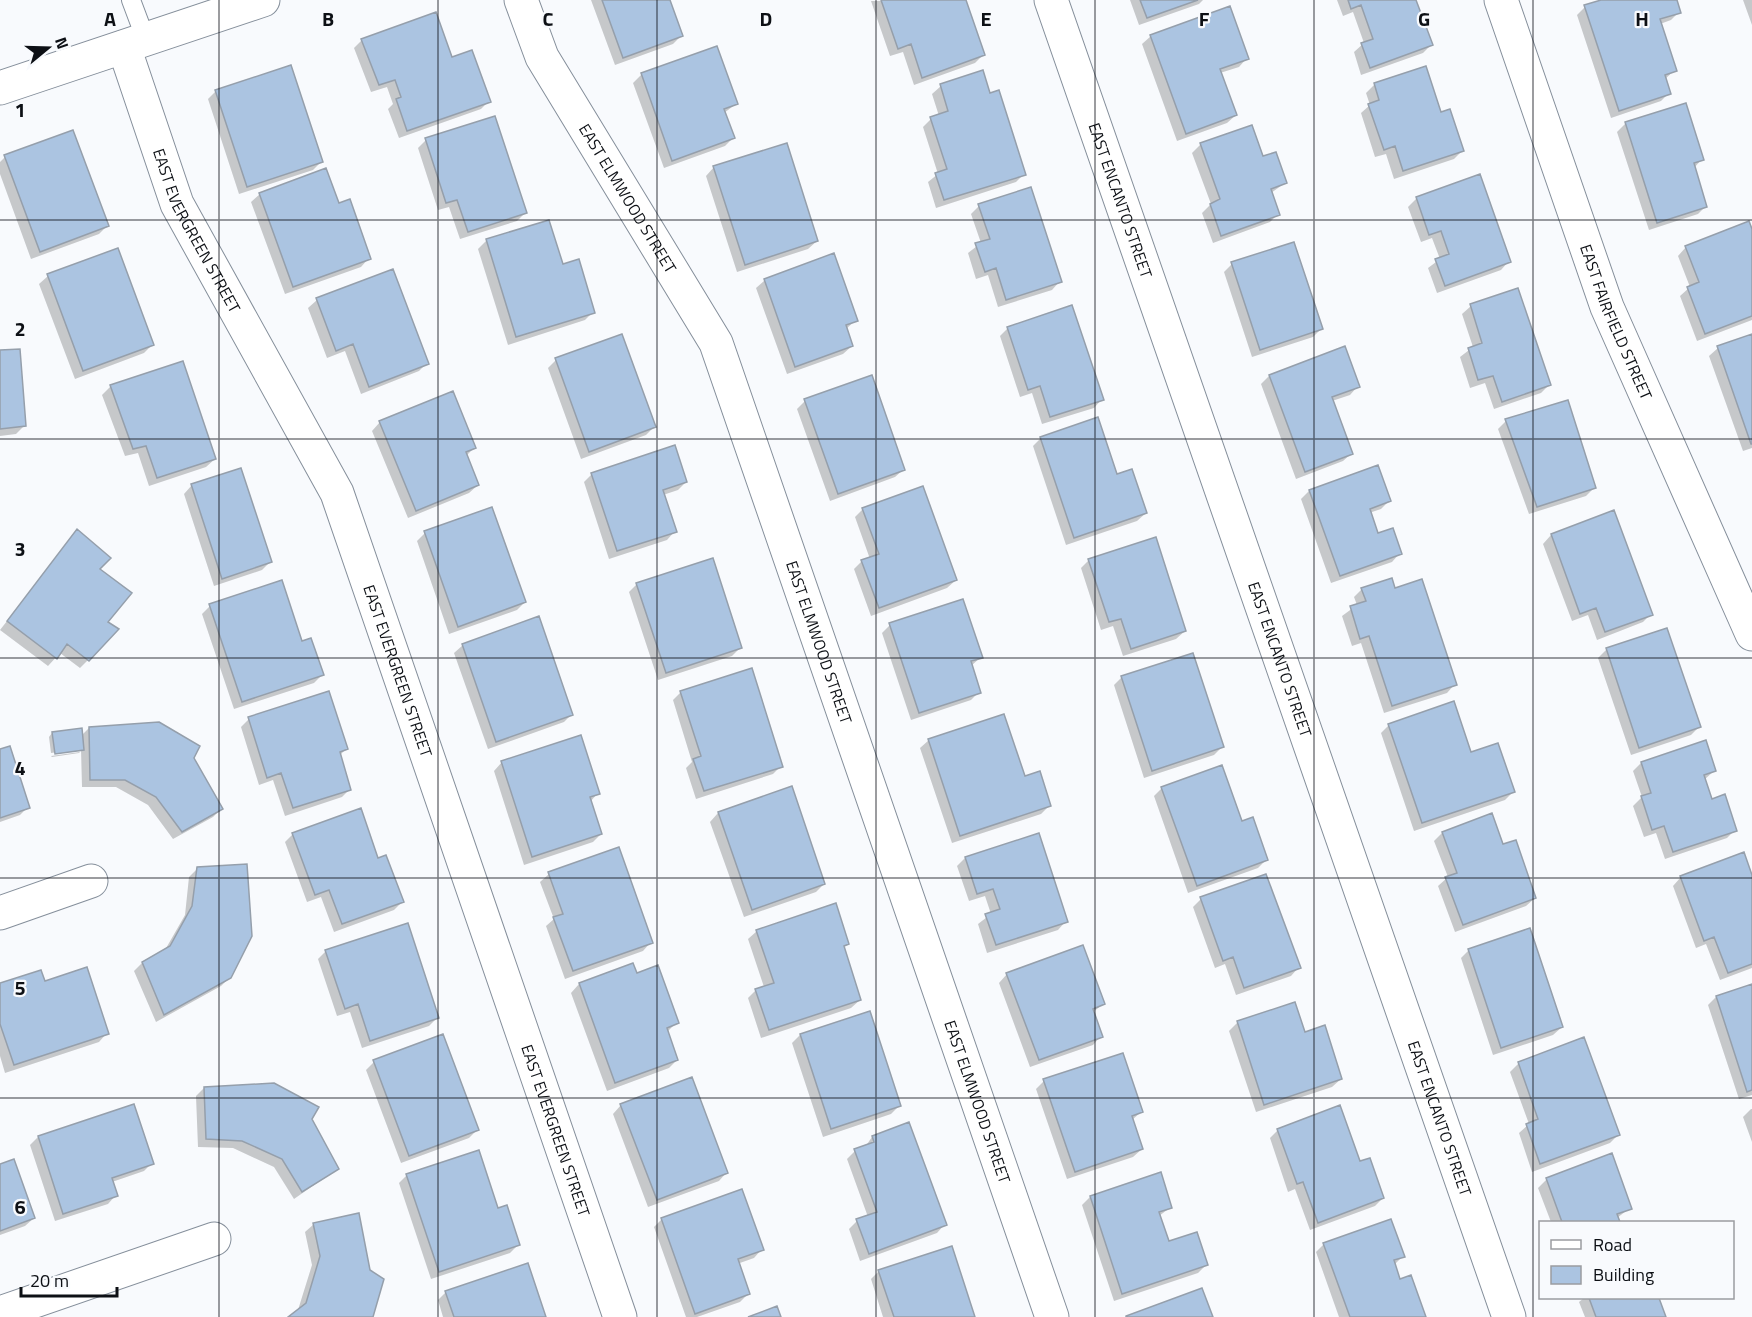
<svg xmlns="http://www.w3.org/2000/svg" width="1752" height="1317" font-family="'Titillium Web',sans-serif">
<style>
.shadow{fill:#0003}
.building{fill:#abc4e1;stroke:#959fab;stroke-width:1.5}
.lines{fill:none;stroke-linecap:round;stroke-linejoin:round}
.lane-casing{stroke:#858f9b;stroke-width:20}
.street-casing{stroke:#858f9b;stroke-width:35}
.lane{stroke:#fff;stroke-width:18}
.street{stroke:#fff;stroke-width:33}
.grid{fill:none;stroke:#0d1015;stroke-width:1.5;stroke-opacity:0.55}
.labels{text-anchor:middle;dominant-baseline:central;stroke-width:4.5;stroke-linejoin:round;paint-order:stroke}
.street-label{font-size:16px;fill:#0d1015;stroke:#f8fafd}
.grid-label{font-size:20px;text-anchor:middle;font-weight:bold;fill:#0d1015;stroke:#f8fafd;stroke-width:4.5;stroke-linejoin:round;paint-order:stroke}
</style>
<rect width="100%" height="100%" fill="#f8fafd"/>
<path class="shadow" d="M591,0H668L681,36L673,44L615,65Z
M964,0L983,55L975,63L914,85L903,52L890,56L871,1Z
M1130,0H1203L1199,4L1139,25Z
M1337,0H1415L1431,45L1423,53L1361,75L1354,52L1364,43L1353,12L1343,16Z
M1606,0H1675L1679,12L1671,20L1660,24L1675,70L1665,79L1669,93L1661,101L1611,118L1577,15L1585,7Z
M1743,0H1752V25Z
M1151,36L1247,58L1239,67L1220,73L1236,115L1227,123L1177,141L1142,44Z
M362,40L451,59L489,101L481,109L399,138L388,109L393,104L387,87L371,92L354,48Z
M642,74L736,104L724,113L733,138L725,146L664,168L633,83Z
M1375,84L1440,113L1462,151L1454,159L1394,179L1386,154L1375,157L1361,113L1370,105L1366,93Z
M941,86L989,95L1024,174L1016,182L936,208L928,182L938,174L923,127L931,119L939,116L932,94Z
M216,91L321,162L313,170L239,194L208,99Z
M1685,105L1702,159L1694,168L1706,206L1698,214L1649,230L1617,132L1625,124Z
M1251,126L1263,158L1285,183L1271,193L1278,214L1270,222L1213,243L1202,213L1211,204L1192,153L1200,145Z
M426,140L525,213L517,221L460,239L449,207L438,210L418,148Z
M5,157L107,226L99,234L31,259L0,174V162Z
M714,167L817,241L808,249L737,272L706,176Z
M1479,176L1509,261L1501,270L1437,293L1428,268L1440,259L1432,238L1421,242L1408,207L1416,199Z
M260,194L338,205L369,258L361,267L285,294L251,202Z
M979,206L1060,281L1052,290L998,307L988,275L976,279L968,253L981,243L971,214Z
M548,222L562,266L593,312L585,320L508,345L478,249L486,241Z
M1752,233V320L1697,341L1680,296L1690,287L1678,256L1686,247Z
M117,250L152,345L144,353L75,379L39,284L48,276Z
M1232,264L1321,329L1313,337L1252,357L1224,272Z
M765,280L856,320L846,329L852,346L843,354L787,374L756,288Z
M1518,290L1549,385L1541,393L1494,409L1485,383L1470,388L1460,357L1473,347L1462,314L1471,306Z
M317,300L427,363L419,371L361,394L345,351L327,358L308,308Z
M1008,328L1102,399L1094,408L1042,424L1032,393L1020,397L1000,336Z
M1752,336V448L1743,451L1709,356L1718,348Z
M1344,348L1358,386L1350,395L1332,401L1352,453L1343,461L1296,479L1261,384L1269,376Z
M0,352L24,426L16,434L0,436Z
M556,360L654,427L646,435L581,459L548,368Z
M182,363L215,459L206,467L149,486L138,453L125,456L102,395L110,387Z
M805,401L904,469L895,477L830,501L797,409Z
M1506,421L1594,488L1586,496L1529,514L1498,429Z
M380,422L474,448L466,456L478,485L469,493L408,518L372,431Z
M1041,438L1116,476L1146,513L1137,521L1066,545L1033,446Z
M592,474L686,482L678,490L663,495L675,531L667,540L609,559L584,482Z
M192,485L270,562L262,570L214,586L184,494Z
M1309,491L1389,501L1381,509L1369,513L1377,535L1400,553L1392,562L1331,583L1301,499Z
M863,509L956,580L947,588L871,616L854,569L862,561L870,559L855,517Z
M1613,512L1651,614L1643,622L1597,640L1588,615L1572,621L1543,544L1551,535Z
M77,531L98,569L106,623L88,660L80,668L60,653L48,666L0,630Z
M425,533L525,602L517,610L449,634L417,541Z
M1089,560L1185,631L1176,639L1123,656L1113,626L1101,630L1081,568Z
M637,584L740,648L732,656L658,680L629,592Z
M1362,589L1394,590L1455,684L1447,693L1384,713L1361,643L1352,646L1342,616L1357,605L1354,597Z
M210,606L301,642L322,675L314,683L234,709L202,614Z
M890,625L981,657L971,666L979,692L971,700L911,720L882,633Z
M1666,629L1699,727L1691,735L1631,755L1598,658L1606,650Z
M463,645L572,714L564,722L488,749L454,653Z
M1122,677L1222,747L1214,755L1144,778L1114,685Z
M681,692L781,766L773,774L696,799L686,768L692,762L673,700Z
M249,719L346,749L339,756L350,789L342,797L285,816L273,780L259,785L241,727Z
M1389,725L1470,754L1513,792L1505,800L1414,831L1381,733Z
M89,728L192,758L222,808L213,817L173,839L148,805L116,787H82L81,749L51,753L49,737L52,733L81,736Z
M929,740L1024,778L1050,805L1041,814L952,843L920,748Z
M0,751L28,807L20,815L0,822Z
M80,752L79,753L52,757L51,756Z
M502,762L598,793L590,802L601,834L593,842L524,865L494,771Z
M1641,763L1714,771L1704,780L1711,801L1735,830L1727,838L1665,859L1656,833L1644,837L1633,806L1642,797L1633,771Z
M791,788L824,884L816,892L744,917L710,822L718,813Z
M1162,788L1241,823L1266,860L1258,868L1188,893L1154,796Z
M1442,833L1502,846L1535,898L1526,906L1455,932L1438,886L1448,877L1434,841Z
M293,834L377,860L402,902L394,910L334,932L321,897L307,902L285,842Z
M618,849L651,942L643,951L565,979L546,926L554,919L540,882L549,874Z
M965,858L1066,921L1058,930L987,953L978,924L991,914L985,896L969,901L957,866Z
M198,868L230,977L221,986L156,1022L134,971L142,963L165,950L185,915L189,877Z
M1681,877L1752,879V968L1720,980L1706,944L1696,948L1673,886Z
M1201,899L1299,967L1291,976L1236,995L1225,964L1215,968L1193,907Z
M757,931L848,944L843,948L860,1000L851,1008L761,1038L748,998L756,990L764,987L748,939Z
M1469,950L1562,1027L1553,1035L1493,1055L1461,958Z
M326,951L437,1018L429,1026L362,1048L350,1012L337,1016L318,959Z
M632,965L636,975L677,1022L667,1032L677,1060L669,1068L607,1091L571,993L579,984Z
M1007,974L1103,1004L1092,1013L1101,1036L1093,1045L1030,1067L999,983Z
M44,983L107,1033L99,1042L5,1073L0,1056V985Z
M1752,986V1095L1739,1099L1708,1005L1716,997Z
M1295,1004L1304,1033L1341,1079L1332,1087L1256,1112L1229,1031L1237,1023Z
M869,1013L899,1106L891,1114L823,1137L792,1043L800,1035Z
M1583,1039L1618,1135L1610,1143L1532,1172L1519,1133L1529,1124L1510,1072L1518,1064Z
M374,1062L477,1130L469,1138L401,1163L366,1070Z
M1044,1081L1141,1112L1132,1120L1142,1149L1133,1157L1067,1179L1036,1089Z
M204,1088L310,1119L337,1169L294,1199L274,1167L233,1148L198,1147L196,1096Z
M621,1105L727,1172L719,1181L648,1207L613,1114Z
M1751,1109H1752V1142L1743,1117Z
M1278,1130L1359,1163L1383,1198L1375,1206L1310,1230L1295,1189L1288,1192L1270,1138Z
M38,1137L152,1163L144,1171L112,1182L116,1195L108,1204L55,1221L30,1145Z
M872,1137L945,1224L937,1233L860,1261L849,1229L857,1221L868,1217L847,1159L855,1151L865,1147Z
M0,1166L34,1218L25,1226L0,1235Z
M407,1175L497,1210L518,1245L510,1253L431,1279L399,1183Z
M1547,1179L1630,1208L1617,1218L1619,1222H1551L1538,1188Z
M1090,1197L1171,1207L1159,1216L1168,1243L1206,1265L1198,1273L1114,1301L1082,1205Z
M662,1219L762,1249L754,1258L737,1264L748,1294L740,1302L697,1317H686L654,1227Z
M314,1224L372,1317H290L298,1310L312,1265L305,1232Z
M1324,1244L1403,1256L1394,1265L1399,1281L1425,1317H1339L1316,1252Z
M879,1271L973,1317H883L871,1279Z
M446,1292L545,1317H443L438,1300Z
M1584,1298H1658L1665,1317H1585L1579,1302Z"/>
<path class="building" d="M602,0H670L683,36L623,58Z
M881,0H966L985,55L922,78L911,44L898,49Z
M1140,0H1198L1147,18Z
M1348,0H1416L1433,45L1370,68L1361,43L1373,39L1361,5L1351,9Z
M1601,0H1677L1681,13L1660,19L1677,71L1665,75L1671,94L1619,111L1584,5Z
M1230,6L1249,59L1220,69L1237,115L1186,134L1150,35Z
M436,12L452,57L472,50L491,102L407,131L396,99L401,97L395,80L379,85L361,39Z
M717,46L738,104L724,109L735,138L672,161L641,73Z
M291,65L323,162L247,187L215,90Z
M1426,66L1441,112L1450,109L1464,151L1403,171L1395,146L1384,150L1368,104L1379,100L1374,83Z
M983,70L990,93L999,90L1026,175L944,200L935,173L947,169L930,117L948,111L940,84Z
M1686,103L1704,160L1694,163L1707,207L1657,223L1625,122Z
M495,116L527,213L468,232L457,200L446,203L425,138Z
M1252,125L1263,156L1276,152L1287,183L1271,189L1280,215L1221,236L1210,204L1220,199L1200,143Z
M73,130L109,226L40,252L4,155Z
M787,143L818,241L745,265L713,166Z
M326,168L339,203L350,199L371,259L293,287L259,193Z
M1480,174L1511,262L1445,286L1435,259L1449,254L1441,231L1429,235L1416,197Z
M1031,187L1062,282L1006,300L996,268L985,272L975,243L990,239L978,204Z
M549,220L563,264L579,259L595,313L516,337L486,239Z
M1749,221L1752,229V316L1705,334L1687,287L1699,282L1685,246Z
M1294,242L1323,329L1260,350L1231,262Z
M118,248L154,345L83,371L47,274Z
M834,253L858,321L846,325L853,346L795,367L764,279Z
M393,269L429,364L369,387L353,344L336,351L316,298Z
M1518,288L1551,385L1502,402L1493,376L1478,380L1468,348L1482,343L1470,304Z
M1072,305L1104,400L1050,417L1040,386L1028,390L1007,327Z
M622,334L656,427L589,452L555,358Z
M1752,334V444H1751L1717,346Z
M1345,346L1360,387L1332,397L1353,454L1305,472L1269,375Z
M20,349L26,426L0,429V350Z
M183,361L216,459L157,478L146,446L133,449L110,385Z
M872,375L905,470L838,494L804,399Z
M453,391L476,448L466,452L479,485L416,511L379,421Z
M1568,400L1596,488L1537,507L1505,419Z
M1098,417L1117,474L1132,469L1147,513L1074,538L1040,437Z
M675,445L687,482L663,490L677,532L617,551L591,473Z
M1378,465L1391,501L1370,509L1378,533L1393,528L1402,554L1340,576L1309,490Z
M241,468L272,562L222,579L191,484Z
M923,486L957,580L879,608L861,560L879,554L862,508Z
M492,507L526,602L458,627L424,531Z
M1614,510L1653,615L1605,632L1596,608L1580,614L1551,534Z
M77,529L111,558L100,569L132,593L108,622L119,629L89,661L67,644L57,659L7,621Z
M1156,537L1186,631L1131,649L1121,619L1109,622L1088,559Z
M713,558L742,648L666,673L636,583Z
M1392,578L1395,588L1422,579L1457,685L1392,706L1369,636L1360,639L1350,606L1366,601L1361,588Z
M282,580L302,641L311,638L324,675L242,702L209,604Z
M963,599L983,658L971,661L981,693L919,713L889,623Z
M539,616L573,715L496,742L462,644Z
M1667,628L1701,727L1639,748L1606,648Z
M1193,653L1224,747L1152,771L1121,676Z
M752,668L783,767L704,791L693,759L701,756L680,691Z
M329,691L348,749L340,752L351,790L293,808L281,773L267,778L248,717Z
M1454,701L1471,752L1498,743L1515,792L1422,823L1388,724Z
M1004,714L1025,776L1040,771L1051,806L960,836L928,739Z
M159,722L200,746L194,758L223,809L182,832L156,797L125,780H90L89,727Z
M82,728L84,750L55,754L52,732Z
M581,735L600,794L590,797L602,834L532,857L501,761Z
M1706,740L1716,771L1704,775L1712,799L1725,794L1737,831L1673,852L1664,826L1652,830L1641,796L1651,793L1641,762Z
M10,746L30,808L0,818V749Z
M1222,765L1242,821L1253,817L1268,860L1197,886L1161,787Z
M792,786L825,884L752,910L718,812Z
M361,808L378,858L386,855L404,902L342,924L329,890L315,895L292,833Z
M1492,813L1503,844L1516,840L1536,898L1463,925L1445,877L1457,873L1442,832Z
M1039,833L1068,922L996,945L985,914L1000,909L993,889L977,894L965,857Z
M619,847L653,943L573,971L553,917L563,914L548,872Z
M1744,852L1752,875V964L1728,973L1714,937L1704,941L1680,876Z
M247,864L252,936L231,978L164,1015L142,962L170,946L192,906L197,867Z
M1266,874L1301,968L1244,988L1233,957L1223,961L1200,897Z
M836,903L849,944L844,946L861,1000L769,1030L755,989L774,983L756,930Z
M408,923L439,1018L370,1041L358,1004L345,1009L325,950Z
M1530,928L1563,1027L1501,1048L1468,949Z
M1083,945L1105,1004L1093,1009L1103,1037L1039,1060L1006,973Z
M633,963L637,973L658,965L679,1023L667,1028L678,1060L615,1083L579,983Z
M87,967L109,1034L14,1065L0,1024V983L41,970L45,981Z
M1752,984V1090L1747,1092L1716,996Z
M1295,1002L1305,1032L1325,1025L1342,1079L1264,1105L1237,1021Z
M870,1011L901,1106L831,1129L800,1034Z
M443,1034L479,1130L409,1156L373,1060Z
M1584,1037L1620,1135L1540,1164L1526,1124L1538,1119L1518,1062Z
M1123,1053L1143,1112L1132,1116L1143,1149L1075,1172L1043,1079Z
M692,1077L728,1173L657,1200L620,1104Z
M274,1083L319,1107L312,1119L339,1169L302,1192L282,1159L242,1141L206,1139L204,1087Z
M134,1104L154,1164L112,1178L118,1196L63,1214L38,1136Z
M1340,1105L1360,1161L1370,1158L1384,1198L1318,1223L1303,1182L1297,1184L1277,1129Z
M909,1122L947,1225L869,1254L856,1219L877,1212L854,1149L874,1142L872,1136Z
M479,1150L498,1208L507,1205L520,1245L439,1272L406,1174Z
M1612,1153L1632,1209L1617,1214L1620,1222H1562L1546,1178Z
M14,1159L35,1218L0,1231V1164Z
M1161,1172L1172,1208L1159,1212L1169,1241L1197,1232L1208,1265L1122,1294L1090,1196Z
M742,1189L764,1250L738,1259L750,1294L695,1314L661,1218Z
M359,1213L370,1270L384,1279L373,1317H288L306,1303L320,1256L313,1223Z
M1391,1219L1405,1257L1394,1260L1400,1279L1411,1275L1426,1317H1350L1323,1243Z
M952,1246L975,1317H894L878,1270Z
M528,1263L546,1317H454L445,1291Z
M1202,1288L1213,1317H1126V1316Z
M1589,1298H1659L1666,1317H1596Z
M777,1306L781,1317H748Z"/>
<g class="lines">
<g class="lane-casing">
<path id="lane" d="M131,0L146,40"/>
</g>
<g class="street-casing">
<g id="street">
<path id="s1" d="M521,0L542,57L716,343L1052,1317"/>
<path id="s2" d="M1051,0L1509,1317"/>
<path id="s3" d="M1501,0L1607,307L1752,634"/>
<path id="s4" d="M124,47L177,204L337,493L620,1317"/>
<path d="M0,88L263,0"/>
<path d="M0,913L91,881"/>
<path d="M0,1313L214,1239"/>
</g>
</g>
<use href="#lane" class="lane"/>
<use href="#street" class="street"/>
</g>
<path class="grid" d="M219,0V1317M438,0V1317M657,0V1317M876,0V1317M1095,0V1317M1314,0V1317M1533,0V1317M0,220H1752M0,439H1752M0,658H1752M0,878H1752M0,1098H1752"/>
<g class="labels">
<g class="street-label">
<text stroke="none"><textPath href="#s1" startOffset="226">EAST ELMWOOD STREET</textPath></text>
<text stroke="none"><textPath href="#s2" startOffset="212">EAST ENCANTO STREET</textPath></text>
<text stroke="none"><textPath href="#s4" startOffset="198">EAST EVERGREEN STREET</textPath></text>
<text stroke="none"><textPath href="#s3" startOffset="342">EAST FAIRFIELD STREET</textPath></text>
<text stroke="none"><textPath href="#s1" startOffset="712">EAST ELMWOOD STREET</textPath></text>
<text stroke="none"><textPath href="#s2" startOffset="698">EAST ENCANTO STREET</textPath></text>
<text stroke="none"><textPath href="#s4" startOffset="684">EAST EVERGREEN STREET</textPath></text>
<text stroke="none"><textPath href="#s1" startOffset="1198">EAST ELMWOOD STREET</textPath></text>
<text stroke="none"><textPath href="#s2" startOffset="1184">EAST ENCANTO STREET</textPath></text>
<text stroke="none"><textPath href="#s4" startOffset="1170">EAST EVERGREEN STREET</textPath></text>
</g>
</g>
<g class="grid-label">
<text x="110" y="26">A</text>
<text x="328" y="26">B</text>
<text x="548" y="26">C</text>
<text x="766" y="26">D</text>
<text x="986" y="26">E</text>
<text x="1204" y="26">F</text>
<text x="1424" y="26">G</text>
<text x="1642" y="26">H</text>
<text x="20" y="117">1</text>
<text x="20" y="336">2</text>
<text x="20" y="556">3</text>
<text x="20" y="775">4</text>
<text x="20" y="995">5</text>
<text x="20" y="1214">6</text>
</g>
<rect x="1539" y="1221" width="195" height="78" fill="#f8fafd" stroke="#9a9ca0" stroke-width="1.5"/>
<rect x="1551" y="1240" width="30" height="9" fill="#ffffff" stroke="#9a9ca0" stroke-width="1.5"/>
<text x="1593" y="1251" font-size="18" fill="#0d1015">Road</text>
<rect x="1551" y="1266" width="30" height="18" fill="#abc4e1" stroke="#9a9ca0" stroke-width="1.5"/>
<text x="1593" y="1281" font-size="18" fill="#0d1015">Building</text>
<g transform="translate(48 48) rotate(71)" stroke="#f8fafd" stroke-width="4.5" paint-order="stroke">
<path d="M0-4.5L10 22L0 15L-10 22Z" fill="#0d1015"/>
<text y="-9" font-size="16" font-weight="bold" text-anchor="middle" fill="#0d1015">N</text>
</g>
<path d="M21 1287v9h96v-9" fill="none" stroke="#0d1015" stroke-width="3"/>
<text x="30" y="1287" font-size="18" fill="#0d1015" stroke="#f8fafd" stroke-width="4.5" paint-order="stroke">20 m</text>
</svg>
